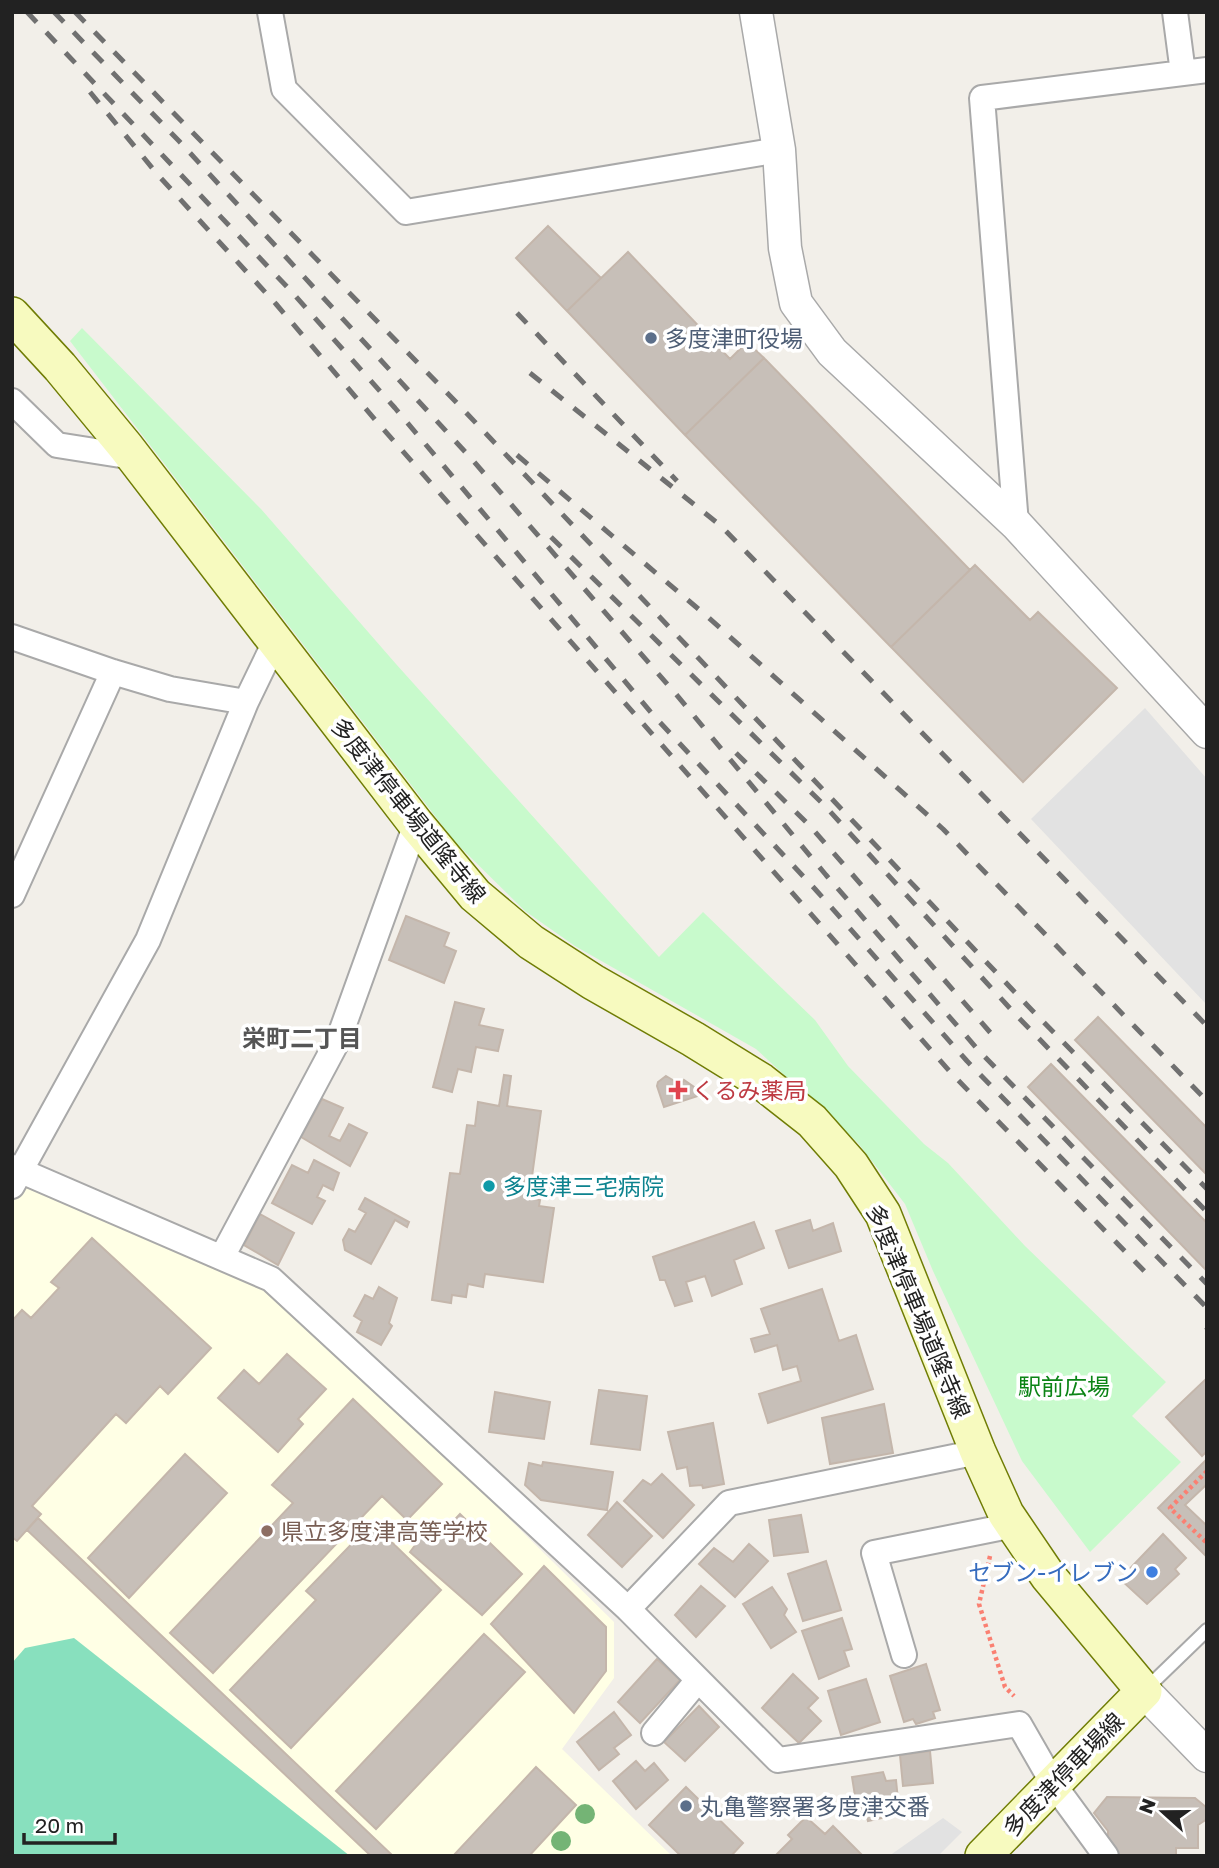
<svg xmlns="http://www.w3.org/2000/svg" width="1219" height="1868" font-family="'Golos Text','Noto Sans JP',sans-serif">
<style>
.education{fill:#ffffe5}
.park{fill:#c8facc}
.pitch{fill:#88e0be}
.parking{fill:#e2e2e2}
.building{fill:#c7bfb8;stroke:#c4b6ab;stroke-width:2}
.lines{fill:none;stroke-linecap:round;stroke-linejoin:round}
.service-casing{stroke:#a9a9a9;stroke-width:16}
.minor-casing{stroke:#a9a9a9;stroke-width:28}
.tertiary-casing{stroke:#a9a9a9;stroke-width:35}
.secondary-casing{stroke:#707d05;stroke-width:38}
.path{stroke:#fa8072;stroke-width:4.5;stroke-dasharray:3.5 3.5;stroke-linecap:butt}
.service{stroke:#fff;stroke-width:12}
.minor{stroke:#fff;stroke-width:24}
.tertiary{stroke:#fff;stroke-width:32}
.secondary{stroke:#f7fabf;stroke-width:35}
.rail{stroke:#707070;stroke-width:5;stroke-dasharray:14 14;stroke-linecap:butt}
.tree{fill:#74b475}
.service-dot{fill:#5c6f8a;stroke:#fff;stroke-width:2.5}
.health-dot{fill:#e0444e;stroke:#fff;stroke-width:2.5}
.culture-dot{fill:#0f9aa8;stroke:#fff;stroke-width:2.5}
.education-dot{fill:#8d6e63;stroke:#fff;stroke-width:2.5}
.shop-dot{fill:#3f7fe0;stroke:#fff;stroke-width:2.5}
.labels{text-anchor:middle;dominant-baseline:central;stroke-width:7;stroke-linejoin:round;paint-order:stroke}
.service-label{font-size:23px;fill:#4e5e75;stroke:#fff;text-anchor:start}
.street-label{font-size:23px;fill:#222;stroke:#fff}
.health-label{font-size:23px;fill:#be3a42;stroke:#fff;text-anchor:start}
.culture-label{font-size:23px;fill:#0d838f;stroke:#fff;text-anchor:start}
.park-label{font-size:23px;fill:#0c8416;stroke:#fff}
.education-label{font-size:23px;fill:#785e54;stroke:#fff;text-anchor:start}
.shop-label{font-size:23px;fill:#366cbe;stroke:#fff;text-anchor:end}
.neighbourhood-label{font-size:24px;font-weight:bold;fill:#555;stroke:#fff}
</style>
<rect width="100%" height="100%" fill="#f2efe9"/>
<path class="education" d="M24,1185L267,1292L430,1441L614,1622V1678L562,1749L672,1856H12V1204Z"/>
<path class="park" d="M82,328L261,509L396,664L659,957L703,912L815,1020L848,1066L924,1144L948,1163L1025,1246L1166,1382L1132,1416L1181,1462L1090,1552L1022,1461L933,1271L905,1204L858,1143L756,1049L575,946L525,911L455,842L70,341Z"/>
<path class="pitch" d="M74,1638L350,1856H12V1663L25,1648Z"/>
<path class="parking" d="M1145,708L1207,779V1005L1031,819Z
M943,1818L962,1832L938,1856H889Z"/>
<path class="building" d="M548,226L601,278L567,311L516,258Z
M628,252L730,359L747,342L764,358L685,435L567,311Z
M764,358L970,570L891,647L685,435Z
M975,565L1030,620L1038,612L1117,688L1023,782L891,647Z
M406,916L449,933L444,946L456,951L444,983L389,960Z
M455,1002L484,1009L479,1025L503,1030L498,1051L476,1047L471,1072L458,1069L452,1092L433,1087Z
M1098,1017L1207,1128V1175L1075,1040Z
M1051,1064L1207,1223V1271L1028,1087Z
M504,1075L511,1076L507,1106L541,1111L529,1198L540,1200L539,1206L554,1208L543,1282L485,1274L483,1287L468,1284L466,1297L452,1295L451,1303L432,1300L450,1173L460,1174L467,1125L475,1126L478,1102L499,1106Z
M666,1076L681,1085L684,1080L704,1094L664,1107L657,1086L658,1082Z
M322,1099L343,1108L329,1136L340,1141L349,1124L367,1133L350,1166L301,1137Z
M314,1160L339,1173L333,1190L323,1185L317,1197L325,1201L312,1224L272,1203L292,1165L308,1173Z
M365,1198L409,1222L407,1227L395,1220L371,1264L345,1250L343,1240L349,1229L355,1232L366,1213L359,1209Z
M260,1214L294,1233L278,1265L244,1245Z
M810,1220L813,1231L833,1223L841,1251L789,1268L776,1231Z
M754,1222L764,1248L734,1260L742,1284L712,1296L705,1276L686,1282L692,1301L675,1306L665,1280H660L653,1257Z
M92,1238L211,1348L168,1394L160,1386L126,1423L116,1414L32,1506L41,1514L17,1541L12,1537V1321L22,1310L31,1318L59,1288L51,1282Z
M379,1287L397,1298L389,1323L392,1326L381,1345L357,1332L362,1321L354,1316L365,1295L373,1299Z
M822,1289L839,1341L856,1335L873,1389L768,1423L759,1394L801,1381L797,1366L783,1370L777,1345L755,1352L751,1339L770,1334L761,1309Z
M287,1354L326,1389L298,1419L303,1424L278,1452L218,1398L244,1370L259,1384Z
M1207,1378V1451L1202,1456L1166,1417Z
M599,1390L647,1396L640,1450L591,1444Z
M495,1392L550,1402L544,1439L489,1432Z
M353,1399L442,1484L407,1520L382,1496L213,1673L170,1633L293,1503L272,1485Z
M884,1404L893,1453L830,1464L822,1418Z
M713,1423L724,1484L703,1488L702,1485L690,1486L687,1467L677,1469L668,1432Z
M185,1454L227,1493L129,1598L88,1558Z
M1207,1459V1484L1185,1505L1207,1526V1557L1158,1508Z
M543,1462L613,1472L607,1510L541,1500L525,1485L529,1463L542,1466Z
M662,1474L694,1505L663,1538L624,1501L643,1480L651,1485Z
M617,1502L652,1536L622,1567L588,1535Z
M460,1514L522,1574L482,1615L410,1552L428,1528L441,1534Z
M801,1515L808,1552L774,1556L769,1520Z
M38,1518L393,1856H371L27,1530Z
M372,1523L441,1590L291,1748L230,1690L316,1600L306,1591Z
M1163,1534L1186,1558L1175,1569L1179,1574L1147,1604L1120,1579Z
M749,1544L768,1561L735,1597L699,1564L714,1548L733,1562Z
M826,1561L841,1610L803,1621L788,1574Z
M544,1566L606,1627V1671L574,1713L491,1624Z
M701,1586L725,1606L696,1637L675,1615Z
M772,1587L787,1609L784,1615L796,1632L771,1648L743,1604Z
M842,1618L852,1649L844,1651L849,1666L819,1679L802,1631Z
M484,1634L525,1672L376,1829L336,1791Z
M657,1659L680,1680L640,1723L618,1702Z
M926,1664L940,1710L933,1712L935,1718L916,1724L913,1719L904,1722L890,1676Z
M793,1674L818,1698L808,1708L821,1721L799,1743L762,1708Z
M866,1679L880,1722L841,1735L828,1691Z
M699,1706L719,1727L685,1761L664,1742Z
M614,1712L631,1735L614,1748L619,1754L599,1770L577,1742Z
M930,1751L933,1783L903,1786L900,1755Z
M636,1761L645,1771L654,1763L668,1780L636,1809L613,1781Z
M536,1767L576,1805L529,1856H453Z
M883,1772L886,1781L896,1780L898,1800L890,1802L891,1816L868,1821L866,1814L858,1815L852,1777Z
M686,1787L743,1843L731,1856H681L649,1825Z
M1107,1797L1195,1798L1207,1808V1819L1198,1825V1848H1176V1856H1112L1108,1850V1831L1094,1813Z
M806,1817L825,1834L833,1826L863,1856H775L792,1839L788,1835Z"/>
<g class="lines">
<g class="service-casing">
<path id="service" d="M1147,1688L1207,1630"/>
</g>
<g class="minor-casing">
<path id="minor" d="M270,12L284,89L406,212L779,150
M1175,12L1183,73
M12,401L57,445L133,457
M1016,524L982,98L1207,70
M12,637L113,672L170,689L246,702
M12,895L113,672
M12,1167L271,1279L628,1609L778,1760L1019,1724L1054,1785L1106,1856
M12,1186L148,940L246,702L275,642
M222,1257L339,1038L416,824
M628,1609L729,1503L978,1452
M904,1655L874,1553L1014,1525
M654,1733L698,1680"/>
</g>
<g class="tertiary-casing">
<path id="tertiary" d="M756,12L779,150L785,248L796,303L832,352L1016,524L1207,732
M1144,1691L1207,1756"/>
</g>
<g class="secondary-casing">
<path id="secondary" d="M12,315L60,367L126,447L416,824L475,895L531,942L593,982L693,1039L761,1081L812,1121L851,1165L883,1214L978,1452L1006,1514L1048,1576L1144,1691L983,1856"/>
</g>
<path class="path" d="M1207,1471L1170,1508L1207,1543
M990,1556L979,1604L1005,1687L1014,1696"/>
<use href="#service" class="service"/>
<use href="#minor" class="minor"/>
<use href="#tertiary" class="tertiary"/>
<use href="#secondary" class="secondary"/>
<path class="rail" d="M27,12L290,290L395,408L654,716L815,889L967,1061L1207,1308
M54,12L179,141L469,456L675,693L826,875L980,1052L1207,1284
M75,12L456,402L1027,1005L1207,1189
M90,92L158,175L276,304L377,422L952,1074L1154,1281
M517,313L677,481
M530,373L721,526L1207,1026
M517,455L709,618L943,829L1207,1101
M551,537L825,806L1017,1016L1207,1212
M736,753L810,826L995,1038
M1206,1327L1207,1328"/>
</g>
<g class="tree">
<circle cx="585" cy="1814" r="10"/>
<circle cx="561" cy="1841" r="10"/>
</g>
<g class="service-dot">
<circle cx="651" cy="338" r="7"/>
<circle cx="686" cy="1806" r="7"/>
</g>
<path class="health-dot" d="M674.5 1079.5h7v7h7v7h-7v7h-7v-7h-7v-7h7z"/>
<circle class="culture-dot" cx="489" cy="1186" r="7"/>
<circle class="education-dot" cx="267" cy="1531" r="7"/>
<circle class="shop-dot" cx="1152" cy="1572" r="7"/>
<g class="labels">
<g class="service-label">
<text x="665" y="338">多度津町役場</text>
<text x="700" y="1806">丸亀警察署多度津交番</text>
</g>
<g class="street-label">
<text transform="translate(409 810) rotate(51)">多度津停車場道隆寺線</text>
<text transform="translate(919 1311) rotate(67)">多度津停車場道隆寺線</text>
<text transform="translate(1063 1774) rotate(-46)">多度津停車場線</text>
</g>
<g class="health-label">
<text x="692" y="1090">くるみ薬局</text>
</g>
<g class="culture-label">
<text x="503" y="1186">多度津三宅病院</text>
</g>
<g class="park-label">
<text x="1064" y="1386">駅前広場</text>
</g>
<g class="education-label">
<text x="281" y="1531">県立多度津高等学校</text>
</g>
<g class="shop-label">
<text x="1138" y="1572">セブン-イレブン</text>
</g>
<g class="neighbourhood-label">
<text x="302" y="1037">栄町二丁目</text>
</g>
</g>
<rect width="1219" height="1868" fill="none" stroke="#222222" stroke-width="28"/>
<g transform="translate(1163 1812) rotate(291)" stroke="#ffffff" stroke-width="5" paint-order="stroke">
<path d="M0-5L12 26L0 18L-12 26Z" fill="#222222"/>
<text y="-10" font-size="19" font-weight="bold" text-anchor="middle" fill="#222222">N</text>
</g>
<path d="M24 1833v10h91v-10" fill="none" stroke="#222222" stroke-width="3.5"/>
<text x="35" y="1833" font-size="21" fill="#222222" stroke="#ffffff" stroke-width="5" paint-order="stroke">20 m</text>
</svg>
